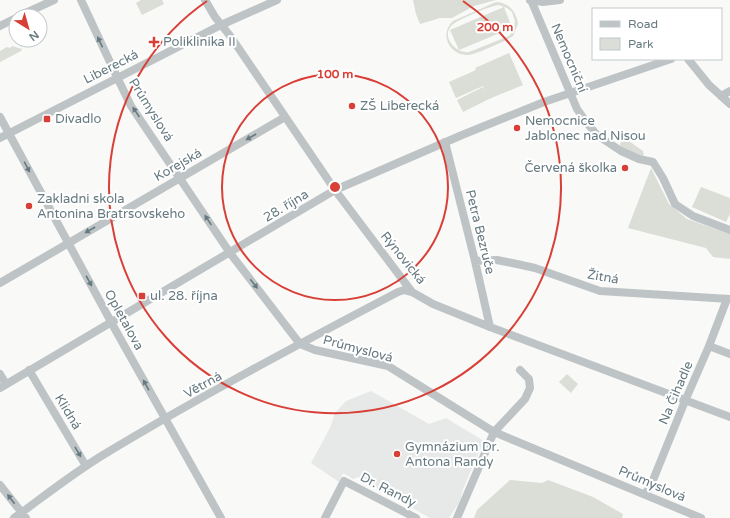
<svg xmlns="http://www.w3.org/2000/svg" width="730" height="518" font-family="'Varela Round',sans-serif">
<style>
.built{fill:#e7e9e8}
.green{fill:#daded6;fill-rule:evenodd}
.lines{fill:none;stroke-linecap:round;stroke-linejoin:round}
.minor{stroke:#bec4c6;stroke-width:8}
.oneway{fill:#667a80}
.ring{fill:none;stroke:#d83f37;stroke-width:2}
.poi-dot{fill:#d83f37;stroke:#fff;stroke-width:1.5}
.labels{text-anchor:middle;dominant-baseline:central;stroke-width:4;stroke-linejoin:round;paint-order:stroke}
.poi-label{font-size:13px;fill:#667a80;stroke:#fff;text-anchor:start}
.street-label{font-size:13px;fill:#667a80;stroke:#fff}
.centre{fill:#d83f37;stroke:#fff;stroke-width:2}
.ring-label{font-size:12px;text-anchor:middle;font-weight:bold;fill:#d83f37;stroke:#fff;stroke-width:4;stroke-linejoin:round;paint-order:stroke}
</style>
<rect width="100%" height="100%" fill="#f9f9f7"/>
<path class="built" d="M371,391L429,424L446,418L484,441L463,489L460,501L449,518H430L358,477L353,479L343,473L339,482L311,463L330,428L335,413L346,401Z"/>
<path class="green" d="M141,0H162L164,4L142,15L136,3Z
M413,0H496L474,6L452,18H440L420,24L416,14Z
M496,2C510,3 516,12 518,24L513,36C508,40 474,55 468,55C449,55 439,34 453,21ZM499,5L507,8L512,12L515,21L514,30L509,36L469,52C457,54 441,38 451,26C456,20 492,5 499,5Z
M504,7L512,28L459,50L450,30Z
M12,46L22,49L21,51L0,62V51L7,47L10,48Z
M509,53L523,85L489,99L463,112L457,100L483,87L486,93L483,86L456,98L449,82L476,70L475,68Z
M623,139H626L643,151L644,155L641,156L621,147L620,145L621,141Z
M651,168L669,204L687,219L730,234V259L713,257L706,248L628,228Z
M701,187L730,198V214L726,222L692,207Z
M567,374L578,384L571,393L559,382Z
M510,480L542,483L548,480L593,497L623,514L622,518H474L477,510Z"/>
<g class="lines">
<path class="minor" d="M81,0L117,77L131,106L230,253L300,344L315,350L388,366L494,432L701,518
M205,0L215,17L231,37L335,190L412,292L433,304L490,327L730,417
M530,0L543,2L560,0
M531,0L577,109L587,123L597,135L621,151L639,159L653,162L663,178L675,204L693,216L730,230
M19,16L54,0
M0,26L16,18
M688,59L709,85L730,104
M721,96L730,91
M0,117L116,331L221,518
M0,138L221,25L277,0
M445,142L475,261L490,327
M475,261L497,260L517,264L535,268L600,291L730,299
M0,283L285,117
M709,346L730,354
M29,370L86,466
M0,374L6,384
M0,388L335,190L462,135L544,102L671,59
M0,485L26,518
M645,494L651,485L685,401L709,346L727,299
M14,518C43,497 72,474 103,455C199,397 299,344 398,292L404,290L412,292
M325,518L344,481L416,518
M457,518L494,432L525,399L530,388L529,379L520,370"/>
</g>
<defs><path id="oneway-solid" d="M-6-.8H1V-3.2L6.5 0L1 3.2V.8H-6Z"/></defs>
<g class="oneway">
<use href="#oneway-solid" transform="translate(100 42) rotate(-115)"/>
<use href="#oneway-solid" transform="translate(136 112) rotate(-124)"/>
<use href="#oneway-solid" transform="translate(251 137) rotate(150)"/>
<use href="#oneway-solid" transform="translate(27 167) rotate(62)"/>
<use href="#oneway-solid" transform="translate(208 220) rotate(-124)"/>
<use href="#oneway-solid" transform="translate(90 230) rotate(150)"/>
<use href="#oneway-solid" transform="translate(89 281) rotate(61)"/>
<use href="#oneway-solid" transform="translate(254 284) rotate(52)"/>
<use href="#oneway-solid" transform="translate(146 385) rotate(-119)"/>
<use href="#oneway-solid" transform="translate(78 452) rotate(59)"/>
<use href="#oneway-solid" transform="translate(11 499) rotate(-127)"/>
</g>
<g class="ring">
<circle cx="335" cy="187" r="113"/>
<path d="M463 1A226 226 0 1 1 207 1"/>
</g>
<g class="poi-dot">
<path d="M152 36h4v4h4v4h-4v4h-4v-4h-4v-4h4z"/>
<circle cx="352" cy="106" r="4"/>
<rect x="43" y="115" width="8" height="8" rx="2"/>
<circle cx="517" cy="128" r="4"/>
<circle cx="625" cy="168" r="4"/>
<circle cx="29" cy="206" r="4"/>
<rect x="138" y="292" width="8" height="8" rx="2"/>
<circle cx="397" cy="454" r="4"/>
</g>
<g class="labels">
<g class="poi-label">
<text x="163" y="42">Poliklinika II</text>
<text x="360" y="106">ZŠ Liberecká</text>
<text x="55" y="119">Divadlo</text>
<text x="525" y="121">Nemocnice<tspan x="525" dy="15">Jablonec nad Nisou</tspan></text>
<text x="617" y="168" text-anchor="end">Červená školka</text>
<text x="37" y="199">Zakladni skola<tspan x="37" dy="15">Antonina Bratrsovskeho</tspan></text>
<text x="150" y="296">ul. 28. října</text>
<text x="405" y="447">Gymnázium Dr.<tspan x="405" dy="15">Antona Randy</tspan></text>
</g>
<g class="street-label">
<text transform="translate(569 58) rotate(67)">Nemocniční</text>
<text transform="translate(111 67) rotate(-27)">Liberecká</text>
<text transform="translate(151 110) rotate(58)">Průmyslová</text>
<text transform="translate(178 165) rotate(-30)">Korejská</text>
<text transform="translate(286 206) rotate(-31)">28. října</text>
<text transform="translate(480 232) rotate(76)">Petra Bezruče</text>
<text transform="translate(403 258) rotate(51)">Rýnovická</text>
<text transform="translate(603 277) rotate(10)">Žitná</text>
<text transform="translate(124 320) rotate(61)">Opletalova</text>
<text transform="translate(358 349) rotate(15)">Průmyslová</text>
<text transform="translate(203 385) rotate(-29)">Větrná</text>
<text transform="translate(676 393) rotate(-67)">Na Čihadle</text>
<text transform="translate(68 412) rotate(59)">Klidná</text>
<text transform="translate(652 484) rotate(23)">Průmyslová</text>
<text transform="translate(388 490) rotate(27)">Dr. Randy</text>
</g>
</g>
<circle cx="335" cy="187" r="6" class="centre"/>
<g class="ring-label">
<text x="495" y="31">200 m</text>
<text x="335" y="78">100 m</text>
</g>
<rect x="592" y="8" width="130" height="52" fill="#ffffff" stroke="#c2cacc"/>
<rect x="600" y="21" width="20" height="6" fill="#bec4c6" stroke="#c2cacc"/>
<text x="628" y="28" font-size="12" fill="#667a80">Road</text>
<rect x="600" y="38" width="20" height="12" fill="#daded6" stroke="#c2cacc"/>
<text x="628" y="48" font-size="12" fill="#667a80">Park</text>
<g transform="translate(28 28) rotate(143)"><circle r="19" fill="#ffffff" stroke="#c2cacc"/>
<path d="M0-3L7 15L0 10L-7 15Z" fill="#d83f37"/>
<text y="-6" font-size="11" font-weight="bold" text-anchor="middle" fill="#667a80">N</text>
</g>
</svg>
